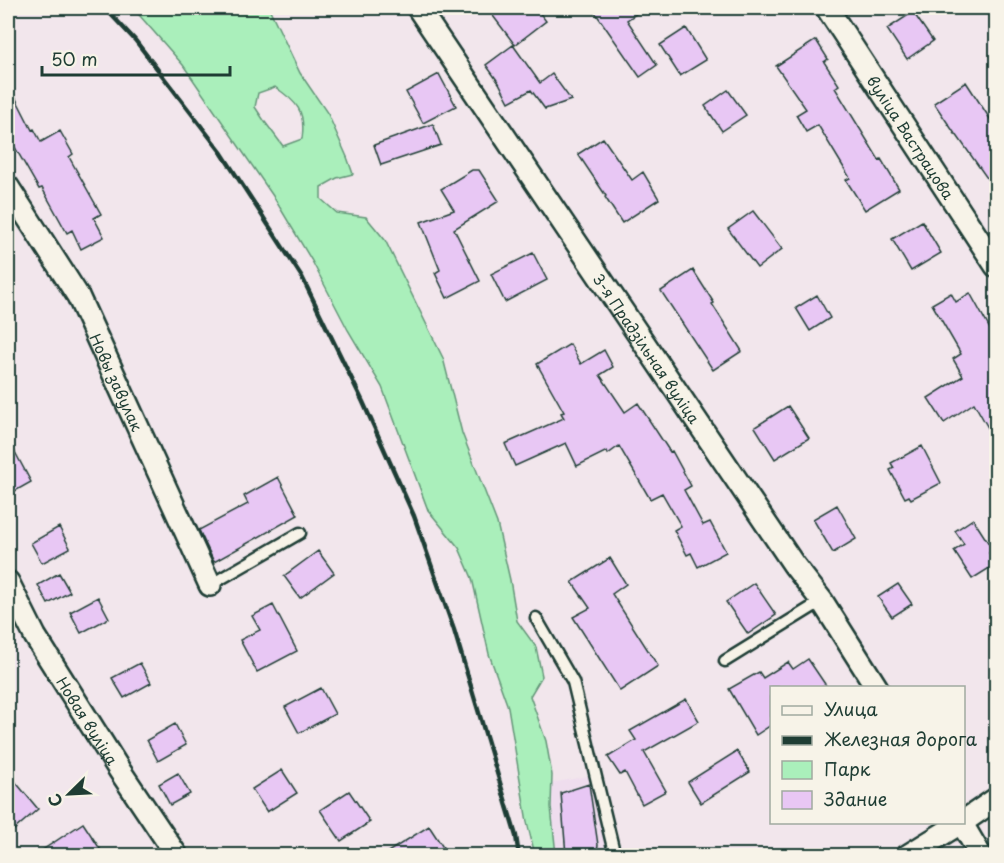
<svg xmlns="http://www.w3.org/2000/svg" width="1004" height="863" font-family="'Playpen Sans',sans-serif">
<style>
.built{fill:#efddee}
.green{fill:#aaefbb;stroke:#649678;stroke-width:1.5;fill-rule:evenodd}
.building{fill:#e8c7f4;stroke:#1f3d34;stroke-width:1.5}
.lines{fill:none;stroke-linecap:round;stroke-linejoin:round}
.service-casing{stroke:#1f3d34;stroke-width:15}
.minor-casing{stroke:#1f3d34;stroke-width:26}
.service{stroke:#f7f3e8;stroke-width:10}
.minor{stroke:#f7f3e8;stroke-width:21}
.rail{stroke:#1f3d34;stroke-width:4.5}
.labels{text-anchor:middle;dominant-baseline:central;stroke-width:6;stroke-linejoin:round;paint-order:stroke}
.street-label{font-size:15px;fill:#1f3d34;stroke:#f7f3e8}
</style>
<rect width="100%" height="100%" fill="#f2e6ec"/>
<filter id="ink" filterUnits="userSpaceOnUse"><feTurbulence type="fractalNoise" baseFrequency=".0167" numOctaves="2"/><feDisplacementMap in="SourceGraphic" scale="12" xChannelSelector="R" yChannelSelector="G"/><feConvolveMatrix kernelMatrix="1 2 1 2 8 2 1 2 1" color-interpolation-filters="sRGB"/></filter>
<g filter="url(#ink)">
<path class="built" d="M593,775L606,855H550L542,785Z"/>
<path class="green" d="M133,8H269L300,73L328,114L347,157L353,174L337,178L321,187V199L337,213L366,217L385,240L443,358L462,433L497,523L510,580L517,621L536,647L542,676L530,696L546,741L552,775L551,807L556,855H535L527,822L508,707L489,654L472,578L459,548L428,510L382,387L348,330L312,261L273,196L183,65ZM275,87C297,102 306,111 302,139L283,146L265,122L255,107L258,93Z"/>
<path class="building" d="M487,8H536L546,21L515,45Z
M592,8H645L627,20L657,65L640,77Z
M913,12L933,41L907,59L887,29Z
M686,28L706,60L680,76L660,45Z
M816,40L828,59L824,62L839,85L835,88L879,160L881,159L899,189L865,210L846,180L850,178L818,125L806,132L796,115L806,109L776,66Z
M513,45L540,83L552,74L571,100L545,109L531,90L509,102L499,83L486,65Z
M439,74L456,106L423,123L406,92Z
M966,82L996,128V191L956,134H955L934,103Z
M8,83L32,130L34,129L41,142L60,131L73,154L69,157L101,214L94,218L104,237L81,249L72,230L67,233L42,188L39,189L8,135Z
M728,90L746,115L722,131L705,106Z
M433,124L441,145L381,165L374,145Z
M603,138L632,180L643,172L659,199L622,223L605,197L606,196L578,154Z
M472,170H479L499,201L454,229L480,281L447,298L435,273L440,270L421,222L454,210L441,189Z
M753,211L782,249L757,268L728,229Z
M922,221L941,253L911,271L892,239Z
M533,253L547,280L505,302L491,274Z
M693,270L714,303L712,304L742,351L713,370L661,291Z
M951,293L956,302L970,293L996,340V442L974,403L944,423L928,398L963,376L953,359L961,354L932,304Z
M817,295L830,318L810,331L796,308Z
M570,344L581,364L604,350L613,367L600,375L625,412L638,403L670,452L672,451L691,486L684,490L703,525L710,522L726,552L698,567L691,553L687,555L674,530L681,526L662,493L650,499L619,446L608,454L607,451L577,466L566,443L515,466L505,444L564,418L561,413L564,412L537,364Z
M788,406L809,438L775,459L755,427Z
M8,439L31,482L8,495Z
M922,446L941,483L911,499L909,496L905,498L890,470L894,468L891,463Z
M278,477L298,515L214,562L199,530L248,504L244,496Z
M837,505L856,539L833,553L813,519Z
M973,519L993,550L989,553L996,564L972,579L954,551L964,544L955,531Z
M59,527L70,548L42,563L31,543Z
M318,551L334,573L300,598L284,576Z
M610,558L626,584L612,594L658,666L620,691L573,617L590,608L572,582Z
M59,573L70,592L48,604L38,585Z
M754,583L776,615L748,634L726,602Z
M898,584L912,604L892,617L878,597Z
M98,597L109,618L81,633L70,612Z
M273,605L297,651L257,672L240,640L260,630L252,616Z
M808,659L827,687H771V725L756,735L729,689L759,672L763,678L788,662L793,669Z
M140,663L151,683L124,698L112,678Z
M321,688L335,714L299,733L285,707Z
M686,699L699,721L644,752L666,791L642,804L625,772L620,775L608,757L636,740L630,731Z
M175,724L186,745L158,761L147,740Z
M737,751L750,772L701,803L688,782Z
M282,770L297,793L267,812L252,789Z
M8,773L38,809L8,835Z
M178,773L190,794L170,805L159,784Z
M589,784L598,845L596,855H566L561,793Z
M349,791L370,822L341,841L320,810Z
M83,823L104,855H35Z
M429,826L448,855H383Z"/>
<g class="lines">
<g class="service-casing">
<path id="service" d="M210,585L300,533
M536,618L573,682L615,856
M725,661L822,601"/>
</g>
<g class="minor-casing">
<g id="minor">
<path id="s1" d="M418,8L794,565L822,601L877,688"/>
<path id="s2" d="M827,8L996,266"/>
<path id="s3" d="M8,187L78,296L210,585"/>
<path id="s4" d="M8,582L35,636L120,771L177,856"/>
<path d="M964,821L996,799"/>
<path d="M961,822L981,856"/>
<path d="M907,856L962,822"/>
</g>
</g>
<use href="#service" class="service"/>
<use href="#minor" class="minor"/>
<path class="rail" d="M105,8L135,40L221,152L302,277L363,402L414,516L454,630L516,836L519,856"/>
</g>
</g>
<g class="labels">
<g class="street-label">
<text stroke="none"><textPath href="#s2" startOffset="154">вуліца Вастрацова</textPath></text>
<text stroke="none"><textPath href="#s1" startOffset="410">3-я Прадзільная вуліца</textPath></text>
<text stroke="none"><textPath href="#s3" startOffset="224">Новы завулак</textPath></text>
<text stroke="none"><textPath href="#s4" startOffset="160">Новая вуліца</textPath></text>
</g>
</g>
<rect width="1004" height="863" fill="none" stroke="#f7f3e8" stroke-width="30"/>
<rect x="15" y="15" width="974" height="833" fill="none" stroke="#1f3d34" stroke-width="2" filter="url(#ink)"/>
<rect x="770" y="686" width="195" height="138" fill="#f7f3e8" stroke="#a1aaa0" stroke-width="1.5"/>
<rect x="782" y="706" width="30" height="9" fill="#f7f3e8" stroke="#a1aaa0" stroke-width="1.5"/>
<text x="824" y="716" font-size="18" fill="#1f3d34">Улица</text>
<rect x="782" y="736" width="30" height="9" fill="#1f3d34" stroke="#a1aaa0" stroke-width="1.5"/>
<text x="824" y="746" font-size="18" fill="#1f3d34">Железная дорога</text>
<rect x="782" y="761" width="30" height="18" fill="#aaefbb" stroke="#a1aaa0" stroke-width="1.5"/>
<text x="824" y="776" font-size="18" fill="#1f3d34">Парк</text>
<rect x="782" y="791" width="30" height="18" fill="#e8c7f4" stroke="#a1aaa0" stroke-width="1.5"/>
<text x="824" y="806" font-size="18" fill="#1f3d34">Здание</text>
<g transform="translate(69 794) rotate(246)" stroke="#f7f3e8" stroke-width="4.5" paint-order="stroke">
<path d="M0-4.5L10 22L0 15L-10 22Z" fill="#1f3d34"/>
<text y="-9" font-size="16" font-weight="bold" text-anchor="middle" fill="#1f3d34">С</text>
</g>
<path d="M42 66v9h188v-9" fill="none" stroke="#1f3d34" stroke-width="3"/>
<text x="51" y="66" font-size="18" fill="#1f3d34" stroke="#f7f3e8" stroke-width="4.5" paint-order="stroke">50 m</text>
</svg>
